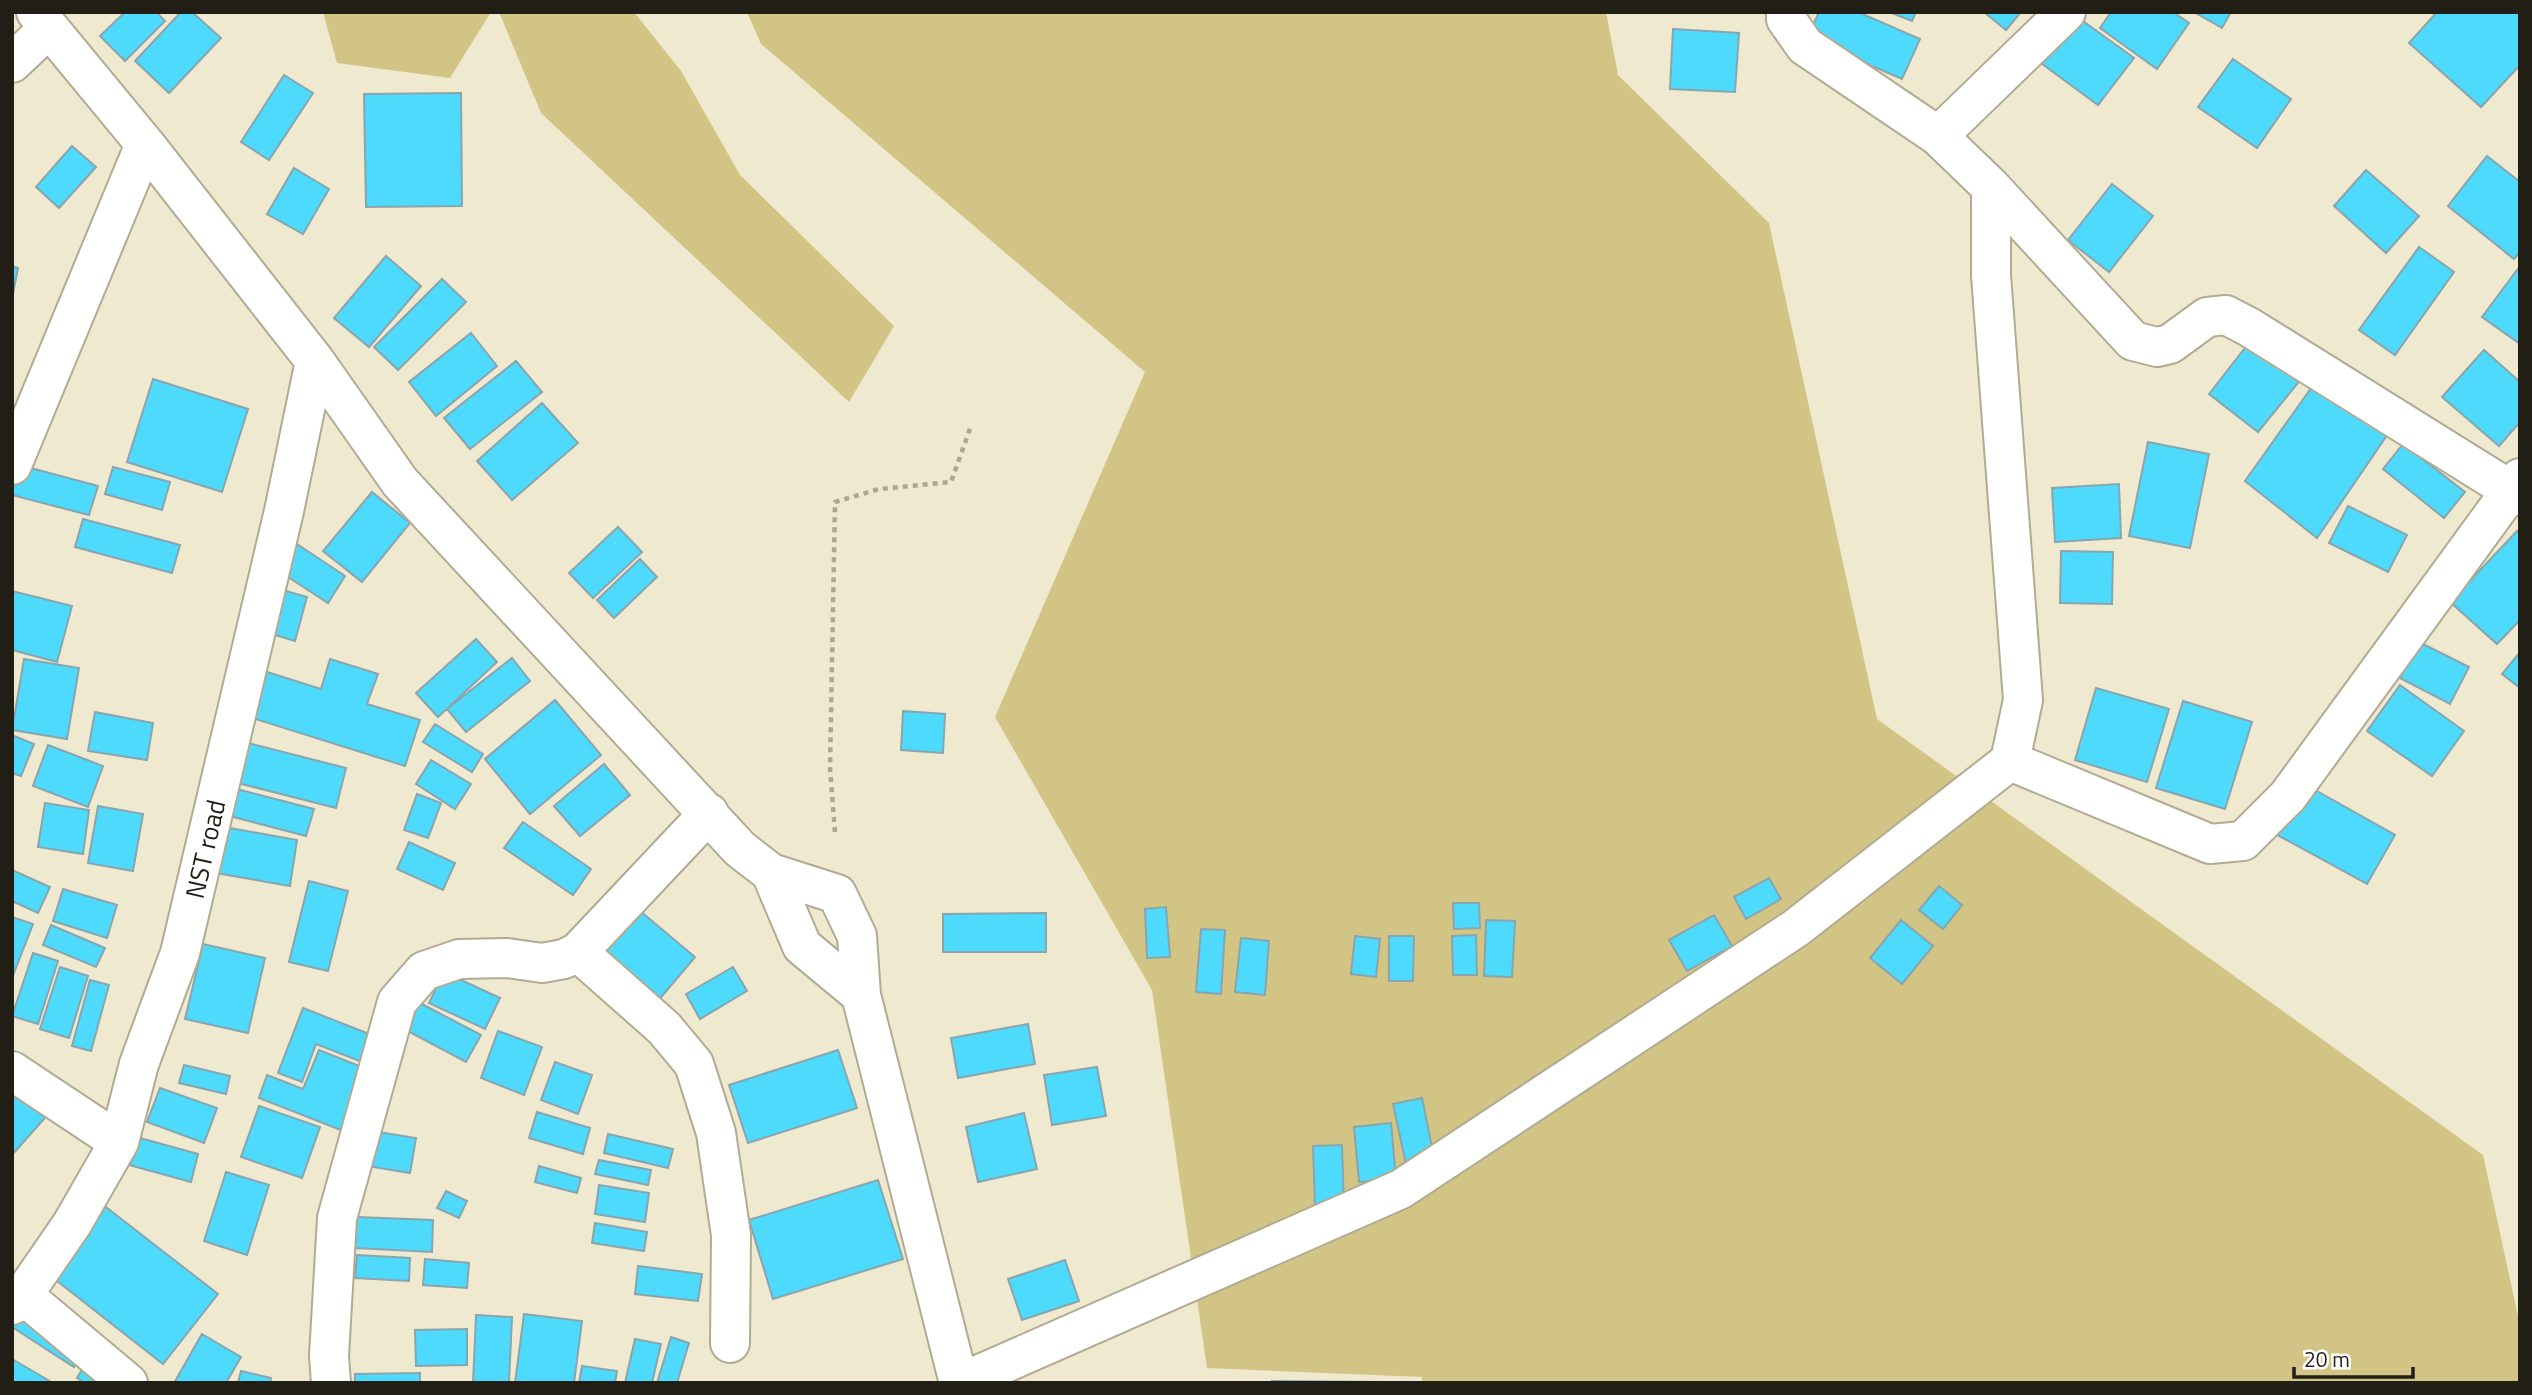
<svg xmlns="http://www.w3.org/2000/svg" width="2532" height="1395" font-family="'Titillium Web',sans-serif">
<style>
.green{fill:#d2c484}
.building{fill:#4edafd;stroke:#88a5ad;stroke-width:2}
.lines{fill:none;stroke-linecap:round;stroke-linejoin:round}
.minor-casing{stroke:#b1ab93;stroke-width:42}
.path{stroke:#aca794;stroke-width:4.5;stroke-dasharray:5 5;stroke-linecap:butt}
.minor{stroke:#fff;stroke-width:38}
.labels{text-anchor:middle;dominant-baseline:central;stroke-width:5;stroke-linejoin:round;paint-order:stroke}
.street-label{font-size:26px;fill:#201e15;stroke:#fff}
</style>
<rect width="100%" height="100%" fill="#efe9d0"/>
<path class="green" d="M323,12H491L450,78L337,63Z
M499,12H634L681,71L740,175L894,326L849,402L541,113Z
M747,12H1606L1618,75L1769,223L1877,719L2483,1155L2520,1325V1383H1422V1377L1207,1368L1152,990L995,717L1145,372L761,44Z"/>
<path class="building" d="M125,12H156L165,21L125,61L100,36Z
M181,12H192L221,38L169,93L135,61Z
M1819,12H1858L1920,39L1902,79L1807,38Z
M1889,12H1916L1912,21Z
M1984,12H2021L2006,30Z
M2111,12H2173L2189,23L2157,69L2100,28Z
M2194,12H2231L2222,28Z
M2437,12H2520V65L2481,107L2409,43Z
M2076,16L2134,58L2098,105L2041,63Z
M1673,29L1739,33L1735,92L1670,89Z
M2233,59L2291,99L2257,148L2198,107Z
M284,75L313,93L269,160L241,142Z
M461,93L462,206L366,207L364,94Z
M72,146L96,167L59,208L36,187Z
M2487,156L2520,182V252L2514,259L2448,206Z
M294,168L329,189L303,234L267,214Z
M2366,170L2419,216L2386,253L2334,206Z
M2112,184L2153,216L2109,272L2068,240Z
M2419,247L2454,272L2395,355L2359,330Z
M386,256L421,286L369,347L334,318Z
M12,266L18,268L13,294H12Z
M2520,266V344L2482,317Z
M442,279L466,302L398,370L374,347Z
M471,333L497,366L436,416L409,382Z
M2252,339L2302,378L2258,432L2209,394Z
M2484,350L2520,382V422L2499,446L2442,397Z
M516,361L542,392L470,449L444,418Z
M2319,377L2392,428L2317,538L2245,481Z
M153,379L248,409L222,492L127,462Z
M542,403L578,443L512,500L477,461Z
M2148,442L2209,454L2190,548L2129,536Z
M2403,444L2465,492L2444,518L2383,469Z
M12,463L98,486L89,515L12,495Z
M113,467L170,482L162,510L105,494Z
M2119,484L2121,538L2055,542L2052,488Z
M372,492L410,523L362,582L323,551Z
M2348,506L2407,535L2388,572L2329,543Z
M83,519L180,545L172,573L75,547Z
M618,527L642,552L593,598L569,573Z
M2517,531L2520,534V620L2497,644L2450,602Z
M297,544L345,576L328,603L279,571Z
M2061,551L2113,552L2112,604L2060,603Z
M640,559L657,577L614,618L597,600Z
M275,588L307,597L295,641L262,631Z
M12,591L72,606L57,662L12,650Z
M476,639L497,662L438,717L416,693Z
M2419,642L2469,667L2450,704L2400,678Z
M2520,652V688L2502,674Z
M512,658L530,681L466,732L447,709Z
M24,659L79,668L67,739L12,730Z
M330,659L378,674L367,704L420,720L405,766L249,717L264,671L321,689Z
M2400,685L2464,731L2432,776L2367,731Z
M2096,688L2169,709L2147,782L2075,760Z
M555,700L601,755L530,814L485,759Z
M2183,701L2252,722L2225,809L2156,788Z
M903,711L945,714L943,753L901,750Z
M95,712L153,723L147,760L88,751Z
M435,724L483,754L472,772L423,742Z
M12,735L34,744L21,776L12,773Z
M236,740L346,768L336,808L226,780Z
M48,745L103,766L88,807L33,786Z
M431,760L471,784L455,809L416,784Z
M604,764L630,795L580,836L554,806Z
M2301,782L2395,835L2367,884L2272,832Z
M229,787L314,809L306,836L222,814Z
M417,794L441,803L428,838L404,830Z
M45,803L89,810L83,854L38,847Z
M98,806L143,814L133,871L88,863Z
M523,822L591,869L573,895L504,848Z
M219,826L297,840L290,886L210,872Z
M409,842L455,863L443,890L397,869Z
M12,870L50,887L38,913L12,901Z
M1769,878L1781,899L1746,919L1734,897Z
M309,881L348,891L328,971L289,962Z
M1939,886L1962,905L1943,929L1919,910Z
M63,889L117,905L107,938L53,921Z
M1453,903H1479L1480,928L1454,929Z
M633,905L695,957L657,1002L595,950Z
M1166,907L1170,957L1147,958L1145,909Z
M1046,913V952H943V914Z
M1714,915L1732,946L1687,971L1669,940Z
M12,917L33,924L12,978Z
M1486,920L1515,921L1512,977L1484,976Z
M1901,920L1933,946L1902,984L1870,958Z
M51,925L105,948L96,967L43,945Z
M1201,929L1225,930L1221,994L1196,992Z
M1476,935L1477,975H1453L1452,936Z
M1355,936L1380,939L1376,977L1351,974Z
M1389,936H1414L1413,981H1389Z
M1241,938L1269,941L1265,995L1235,992Z
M203,944L265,958L248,1033L185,1019Z
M33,953L58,961L38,1024L12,1016Z
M60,967L88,976L69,1038L40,1029Z
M733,967L747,991L700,1019L686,994Z
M444,972L500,998L485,1029L429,1003Z
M90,980L109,985L91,1051L72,1046Z
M418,1002L481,1035L466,1062L404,1029Z
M303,1008L372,1035L362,1062L316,1044L302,1082L278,1073Z
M1028,1024L1035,1064L958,1078L951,1038Z
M498,1031L542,1047L524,1095L481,1078Z
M319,1050L367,1069L343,1131L259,1098L267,1075L303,1089Z
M838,1050L857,1108L748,1143L729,1085Z
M555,1062L592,1075L578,1114L541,1100Z
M184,1065L230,1076L226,1094L179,1083Z
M1097,1067L1106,1116L1052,1125L1044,1075Z
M12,1080L50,1112L12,1155Z
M160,1088L217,1108L204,1143L147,1122Z
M1422,1098L1434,1157L1406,1164L1393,1104Z
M259,1106L320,1127L302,1178L241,1157Z
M537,1112L590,1128L583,1154L529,1138Z
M1024,1113L1037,1169L978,1182L966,1127Z
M1391,1123L1396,1179L1359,1182L1354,1127Z
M372,1131L416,1138L410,1173L367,1166Z
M608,1134L673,1149L668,1168L604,1153Z
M129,1135L198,1154L191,1182L122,1163Z
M1342,1145L1344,1207L1315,1208L1313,1146Z
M599,1160L651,1170L648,1185L595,1174Z
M539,1166L581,1178L577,1193L535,1182Z
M226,1172L269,1185L247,1255L204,1241Z
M878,1180L903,1259L773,1299L749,1220Z
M599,1185L649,1193L645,1222L595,1214Z
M446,1191L467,1201L459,1218L437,1208Z
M102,1204L218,1294L163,1364L47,1273Z
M357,1217L433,1220L432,1252L355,1248Z
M595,1223L647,1232L644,1251L592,1243Z
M357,1255L410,1258L409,1281L355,1278Z
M425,1259L469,1263L467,1288L423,1285Z
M1065,1260L1079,1301L1022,1320L1008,1279Z
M638,1266L702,1274L698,1301L635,1294Z
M12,1314L85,1350L74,1367L12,1327Z
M524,1314L582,1321L574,1383H515Z
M476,1315L512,1317L509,1383H473Z
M467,1329V1365L416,1366L415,1330Z
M202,1334L241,1357L226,1383H174Z
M671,1337L689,1343L677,1383H657Z
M635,1339L661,1344L652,1383H625Z
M12,1359L53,1383H12Z
M87,1361L108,1383H85L77,1378Z
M582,1366L617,1371L615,1383H579Z
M241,1371L271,1378L270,1383H238Z
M420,1373V1383H355V1374Z
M1272,1381L1387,1382V1383H1272Z"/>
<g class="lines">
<g class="minor-casing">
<path id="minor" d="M36,12L145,144L315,361L400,482L740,849L771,873L837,894L857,936L861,995L959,1383
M1786,12V19L1805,46L1938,136L1991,187L2133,341L2157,347L2170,344L2207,317L2226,315L2249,327L2520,496
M12,63L48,29
M1938,136L2066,12
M12,465L145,144
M2010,761L2210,844L2243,841L2288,796L2520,478
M771,873L802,946L861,995
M578,952L664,1028L694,1064L716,1133L731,1235L730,1343
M12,1071L119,1142
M23,1295L128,1383
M12,1305L23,1295L72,1224L119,1142L139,1064L180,953L284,511L315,361
M331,1383L329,1356L337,1218L397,1002L424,971L459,959L507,958L542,963L564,959L578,952L709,813
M960,1383L1401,1189L1796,928L2010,761L2023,700L1991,275V187"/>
</g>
<path class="path" d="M835,832L830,768L835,502L879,489L951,482L971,426"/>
<use href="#minor" class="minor"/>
</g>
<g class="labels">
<g class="street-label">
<text transform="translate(205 849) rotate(-77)">NST road</text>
</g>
</g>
<rect width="2532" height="1395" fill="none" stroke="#201e15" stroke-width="28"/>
<path d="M2294 1367v10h119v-10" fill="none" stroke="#201e15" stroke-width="3.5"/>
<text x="2304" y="1367" font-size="21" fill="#201e15" stroke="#ffffff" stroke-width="5" paint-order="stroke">20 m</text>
</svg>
